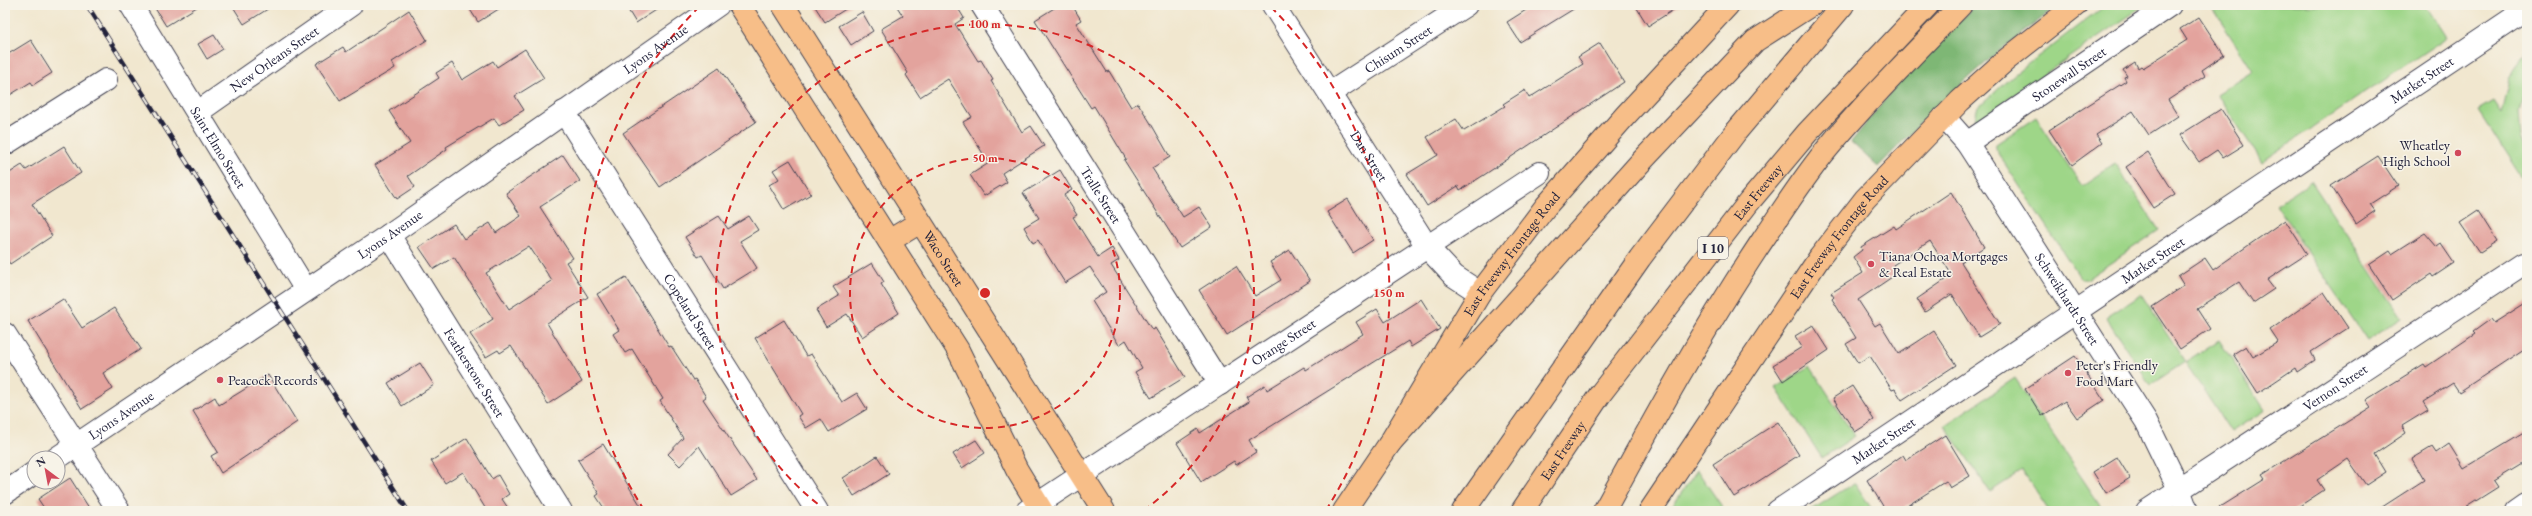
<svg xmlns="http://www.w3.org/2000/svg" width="2532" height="516" font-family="'EB Garamond',serif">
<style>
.green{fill:#9ed688;stroke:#607c62}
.forest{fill:#7eb774;stroke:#506c58}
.building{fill:#e3a39d;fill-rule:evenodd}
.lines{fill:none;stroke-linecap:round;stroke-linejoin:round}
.minor-casing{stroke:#414051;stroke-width:24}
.major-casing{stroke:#414051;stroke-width:24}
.highway-casing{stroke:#414051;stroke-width:24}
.minor{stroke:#fff;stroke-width:22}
.major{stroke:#f7be88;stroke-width:22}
.highway{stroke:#f7be88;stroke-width:22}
.rail-casing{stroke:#22223b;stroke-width:4.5}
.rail{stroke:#f7f3e8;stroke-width:3;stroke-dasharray:9;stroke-linecap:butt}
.ring{fill:none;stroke:#d62828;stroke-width:2;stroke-dasharray:7 5}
.poi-dot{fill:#d1495b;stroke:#f7f3e8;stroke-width:1.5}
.labels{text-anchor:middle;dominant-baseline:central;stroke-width:3;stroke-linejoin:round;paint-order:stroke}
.shield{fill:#f7f3e8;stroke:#62616f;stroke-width:1}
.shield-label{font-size:13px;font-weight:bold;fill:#22223b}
.street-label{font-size:14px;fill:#22223b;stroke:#f7f3e8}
.poi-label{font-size:14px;fill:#22223b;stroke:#f7f3e8;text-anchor:start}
.centre{fill:#d62828;stroke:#f7f3e8;stroke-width:2}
.ring-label{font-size:12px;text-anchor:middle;font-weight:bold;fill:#d62828;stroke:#f7f3e8;stroke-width:3;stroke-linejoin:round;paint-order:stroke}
</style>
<rect width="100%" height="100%" fill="#f7f3e8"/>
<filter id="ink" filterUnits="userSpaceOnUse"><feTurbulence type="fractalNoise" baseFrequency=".025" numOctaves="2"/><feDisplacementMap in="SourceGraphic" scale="8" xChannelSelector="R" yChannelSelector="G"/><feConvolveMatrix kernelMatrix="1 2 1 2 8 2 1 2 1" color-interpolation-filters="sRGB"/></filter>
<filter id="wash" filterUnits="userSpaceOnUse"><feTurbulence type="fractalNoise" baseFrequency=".012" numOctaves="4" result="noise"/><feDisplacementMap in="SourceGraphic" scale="16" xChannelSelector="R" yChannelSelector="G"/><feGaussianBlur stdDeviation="0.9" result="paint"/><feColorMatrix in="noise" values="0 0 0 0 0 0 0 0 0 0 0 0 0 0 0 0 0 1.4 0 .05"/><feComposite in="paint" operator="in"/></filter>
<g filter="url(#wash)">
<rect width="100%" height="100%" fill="#f1e7cf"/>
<path class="green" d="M2105,5H2145L1981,118L1975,120L1977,109L2011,77Z
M2210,5H2426L2447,37L2262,162L2217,94L2253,71Z
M2527,49V80L2519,112L2521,138L2527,150V186L2478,110L2493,101L2501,113L2509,79Z
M2036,117L2082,186L2115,164L2159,230L2087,279H2081L1995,149L1996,144Z
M2311,181L2402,318L2367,341L2276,204Z
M2141,294L2185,362L2219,340L2265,410L2231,432L2185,362L2150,385L2106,317Z
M1810,366L1855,436L1822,458L1776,388Z
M2015,378L2104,511H2049L2022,471L1990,492L1945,425Z
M1697,470L1725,511H1669Z
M1855,483L1873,511H1810L1854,483Z"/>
<path class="forest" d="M1975,5H2059L1998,52L1935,108L1878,167L1851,142L1901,80Z"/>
<g id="blocks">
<path class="building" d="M153,5H200L166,26Z
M232,5H274L244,24Z
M467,5H505L478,22Z
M625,5H664L636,23Z
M814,5H852L825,22Z
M896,5H956L964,18L955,24L978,61L981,60L993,80L991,81L1022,132L1031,126L1044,146L1002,173L1007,182L984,196L970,175L989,163L963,122L972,117L948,79L920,97L906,75L908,73L881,29L903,16Z
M1059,5H1072L1081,20L1076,23L1107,72L1109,71L1131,107L1138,103L1150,122L1170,157L1152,168L1183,217L1199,207L1212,227L1180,248L1124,160L1126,159L1094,106L1091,108L1035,20Z
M1534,5H1580L1520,42L1507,22Z
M1635,5H1681L1648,26Z
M409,10L427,40L392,62L395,68L340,101L316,64L343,47L346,52Z
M862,12L873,31L851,45L839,26Z
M2199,17L2224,55L2202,70L2205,76L2168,100L2178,116L2149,135L2133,111L2096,135L2102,143L2072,165L2049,130L2126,81L2124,77L2127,76L2123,70L2135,62L2138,68L2141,66L2143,68L2187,40L2180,29Z
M214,35L223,49L207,59L198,44Z
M31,40L52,73L33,85L31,82L5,98V56Z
M1600,43L1624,82L1484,175L1460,190L1458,186L1427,206L1407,174L1438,155L1427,137L1456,119L1464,131L1505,106L1503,104L1525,90L1529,98L1583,64L1578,57Z
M525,49L544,78L515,96L524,110L499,125L494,118L446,147L447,149L408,176L415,187L397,199L375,165L410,143L389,111L439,78L436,73L452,63L462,80L493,61L497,67Z
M719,68L756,122L660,187L623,133Z
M2221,109L2244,145L2223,158L2217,150L2199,162L2180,135Z
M64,146L81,173L32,204L52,236L10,264L5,256V176L22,165L26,170Z
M2148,152L2175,194L2153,208L2126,167Z
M563,155L580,181L540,207L573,258L566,262L588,297L547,323L582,382L548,404L511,346L500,353L498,350L486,357L470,334L493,319L454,257L434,269L419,247L454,224L464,239L490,223L496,233L521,216L506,193ZM529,246L552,281L509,309L486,273Z
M2378,156L2398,186L2370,204L2375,211L2356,224L2331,186Z
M790,160L811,194L784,210L769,185L779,179L773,170Z
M1060,170L1072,190L1064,195L1077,215L1073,217L1098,257L1112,248L1119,260L1111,265L1152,330L1155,328L1185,377L1151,398L1135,372L1142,368L1126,340L1119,345L1092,301L1106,292L1090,267L1065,283L1038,240L1033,243L1024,227L1039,218L1023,193Z
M1951,192L1984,247L1961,262L2000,324L1979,337L1952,294L1925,312L1917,299L1952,275L1930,241L1893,265L1898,273L1858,300L1875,326L1880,323L1899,354L1934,331L1956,365L1902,400L1895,389L1892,390L1870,356L1858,363L1846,344L1856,338L1832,299L1834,297L1831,293L1863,273L1853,257L1862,250L1861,247L1894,226L1896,229Z
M1348,199L1373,240L1353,253L1327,212Z
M2478,211L2497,241L2480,252L2460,223Z
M719,216L728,229L749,216L758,230L740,241L757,268L723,289L702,255L698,257L685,237Z
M2285,220L2307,254L2267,280L2274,289L2253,303L2239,282L2197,309L2210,329L2180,349L2152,307L2184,286L2178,276L2205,258L2213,270Z
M2425,233L2437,247L2441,244L2454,263L2433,277L2431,274L2392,300L2369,265L2390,251L2392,254Z
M1290,250L1310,281L1227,335L1199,290L1236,266L1255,296L1281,280L1270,262Z
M872,263L884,282L881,284L899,313L862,337L847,314L826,327L816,310L839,296L833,287Z
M626,277L669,347L671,346L693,380L695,379L706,397L703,399L757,480L731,496L699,446L680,466L668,454L683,438L660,401L663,399L632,349L625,353L613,334L619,330L597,294Z
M2324,292L2348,328L2311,352L2315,360L2297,372L2295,368L2258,393L2233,354L2246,346L2253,357L2278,342L2270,330Z
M63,299L82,328L114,308L141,349L103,373L113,389L82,409L28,321Z
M1421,299L1440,329L1411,347L1408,341L1249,440L1256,452L1236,465L1234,461L1201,482L1177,443L1198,429L1200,433L1249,402L1246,397L1265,385L1267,390L1304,367L1306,370L1363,334L1356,322L1377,309L1385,322Z
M2527,302V347L2459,392L2453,383L2423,402L2428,410L2402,426L2406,433L2375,454L2386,472L2366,485L2348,459L2317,480L2324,490L2292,511H2214L2265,479L2262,475L2371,407L2366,400L2424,364L2426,367L2475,334L2473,332L2491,319L2494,323Z
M784,320L806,356L811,354L842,402L857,393L867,409L829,432L821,419L806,428L798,416L801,414L755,338Z
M1813,325L1829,350L1783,381L1773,365L1802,347L1795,336Z
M2075,356L2104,400L2077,418L2065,401L2042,416L2025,389Z
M420,363L434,385L402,406L388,383Z
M268,375L297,422L221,473L211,456L218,452L193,411L215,397L219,405Z
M1852,386L1874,420L1855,432L1833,398Z
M1778,422L1799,455L1734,497L1713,464Z
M2527,430V461L2494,481L2498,487L2460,511H2376L2424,480L2412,459L2432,447L2436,453L2449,444L2464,468Z
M1945,435L1970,476L1950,488L1946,481L1899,511H1886L1867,480L1903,455L1906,460Z
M467,438L492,479L498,475L509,494L502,499L510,511H487L463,472L445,483L431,461Z
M976,440L985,453L962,468L953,454Z
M603,444L618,469L644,511H606L596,496L599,494L578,460Z
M877,456L889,474L854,496L843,478Z
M2117,457L2130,478L2106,493L2093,472Z
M70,478L91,511H46L38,499Z"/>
</g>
</g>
<g filter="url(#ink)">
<use href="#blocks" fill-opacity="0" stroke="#414051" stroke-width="1"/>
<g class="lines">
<g class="minor-casing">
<g id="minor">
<path id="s1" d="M131,5L306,290"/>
<path id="s2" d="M982,5L1220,384"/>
<path id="s3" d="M1273,5L1428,248L1454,276L1480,293"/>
<path id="s4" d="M1330,93L1466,5"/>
<path id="s5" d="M198,112L351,5"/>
<path id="s6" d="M564,112L817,511"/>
<path id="s7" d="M1944,117L1967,143L2146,421L2179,489L2187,511"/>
<path id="s8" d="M1967,143L2170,5"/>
<path d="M5,144L106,80"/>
<path id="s9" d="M389,235L561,511"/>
<path d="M5,334L119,511"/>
<path id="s10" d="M57,458L389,235L718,5"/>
<path d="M5,493L34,473"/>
<path id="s11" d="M1027,511L1539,173"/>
<path id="s12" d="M1778,511L2527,9"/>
<path id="s13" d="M2147,511L2523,264"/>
<path d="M2517,511L2527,504"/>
</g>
</g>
<g class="major-casing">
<g id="major">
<path d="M739,5L958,350L1017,470L1042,511"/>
<path id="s14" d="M783,5L1104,511"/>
<path d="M889,241L920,222"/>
<path id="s15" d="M1344,511L1390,443L1480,293L1546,206L1625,116L1728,5"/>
<path id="s16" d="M1650,511L1820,257L1865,199L1960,101L2006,60L2076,5"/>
</g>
</g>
<g class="highway-casing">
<g id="highway">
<path d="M1390,443L1639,164L1755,41L1811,5"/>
<path d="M1463,511L1640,258L1735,133L1843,5"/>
<path id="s17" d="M1522,511L1601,393L1749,202L1807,133L1928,5"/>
<path d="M1604,511C1654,419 1704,328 1762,241C1783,210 1803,178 1827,149C1869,98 1916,52 1961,5"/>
</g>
</g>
<use href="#minor" class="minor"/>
<use href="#major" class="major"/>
<use href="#highway" class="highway"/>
<g class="rail-casing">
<path id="rail" d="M87,5L408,511"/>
</g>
<use href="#rail" class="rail"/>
</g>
</g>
<g class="ring">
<circle cx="985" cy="293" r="135"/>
<path d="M827 511A269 269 0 1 1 1143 511"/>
<path d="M644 510A404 404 0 0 1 699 7M1271 7A404 404 0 0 1 1326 510"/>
</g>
<g class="poi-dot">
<circle cx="2458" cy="153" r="4"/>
<circle cx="1871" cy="264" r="4"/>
<circle cx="2068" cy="373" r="4"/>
<circle cx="220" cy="380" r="4"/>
</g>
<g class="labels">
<rect class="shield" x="1698" y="237" width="30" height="22" rx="3"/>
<g class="shield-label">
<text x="1713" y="248">I 10</text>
</g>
<g class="street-label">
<text stroke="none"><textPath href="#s10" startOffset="725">Lyons Avenue</textPath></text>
<text stroke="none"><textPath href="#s4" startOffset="81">Chisum Street</textPath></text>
<text stroke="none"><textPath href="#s5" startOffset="93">New Orleans Street</textPath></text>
<text stroke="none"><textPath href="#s8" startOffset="123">Stonewall Street</textPath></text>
<text stroke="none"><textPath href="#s12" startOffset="775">Market Street</textPath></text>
<text stroke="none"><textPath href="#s1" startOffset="167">Saint Elmo Street</textPath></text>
<text stroke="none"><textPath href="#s3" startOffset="179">Dan Street</textPath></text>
<text stroke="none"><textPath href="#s17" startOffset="397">East Freeway</textPath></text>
<text stroke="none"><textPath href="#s2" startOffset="224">Tralle Street</textPath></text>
<text stroke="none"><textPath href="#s10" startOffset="401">Lyons Avenue</textPath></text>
<text stroke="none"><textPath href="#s16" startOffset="333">East Freeway Frontage Road</textPath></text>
<text stroke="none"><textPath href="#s15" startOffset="307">East Freeway Frontage Road</textPath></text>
<text stroke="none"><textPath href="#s14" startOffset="300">Waco Street</textPath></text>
<text stroke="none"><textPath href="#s12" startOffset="451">Market Street</textPath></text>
<text stroke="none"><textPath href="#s7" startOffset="220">Schweikhardt Street</textPath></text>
<text stroke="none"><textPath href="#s6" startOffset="236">Copeland Street</textPath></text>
<text stroke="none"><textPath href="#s11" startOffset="307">Orange Street</textPath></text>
<text stroke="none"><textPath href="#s9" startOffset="162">Featherstone Street</textPath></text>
<text stroke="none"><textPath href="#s13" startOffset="225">Vernon Street</textPath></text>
<text stroke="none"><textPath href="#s10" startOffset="77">Lyons Avenue</textPath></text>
<text stroke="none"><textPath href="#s12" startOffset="127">Market Street</textPath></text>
<text stroke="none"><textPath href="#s17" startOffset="73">East Freeway</textPath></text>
</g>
<g class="poi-label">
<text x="2450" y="145" text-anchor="end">Wheatley<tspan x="2450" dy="16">High School</tspan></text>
<text x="1879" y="256">Tiana Ochoa Mortgages<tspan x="1879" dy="16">&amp; Real Estate</tspan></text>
<text x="2076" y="365">Peter's Friendly<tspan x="2076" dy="16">Food Mart</tspan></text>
<text x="228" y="380">Peacock Records</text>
</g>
</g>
<circle cx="985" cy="293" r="6" class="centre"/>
<g class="ring-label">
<text x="985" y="28">100 m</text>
<text x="985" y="162">50 m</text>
<text x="1389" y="297">150 m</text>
</g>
<rect width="2532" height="516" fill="none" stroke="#f7f3e8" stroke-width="20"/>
<g transform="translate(46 470) rotate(328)"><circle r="19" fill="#f7f3e8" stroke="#a29fa3"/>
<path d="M0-3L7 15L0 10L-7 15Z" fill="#d1495b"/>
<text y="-6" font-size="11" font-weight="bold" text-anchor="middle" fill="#22223b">N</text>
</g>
</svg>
